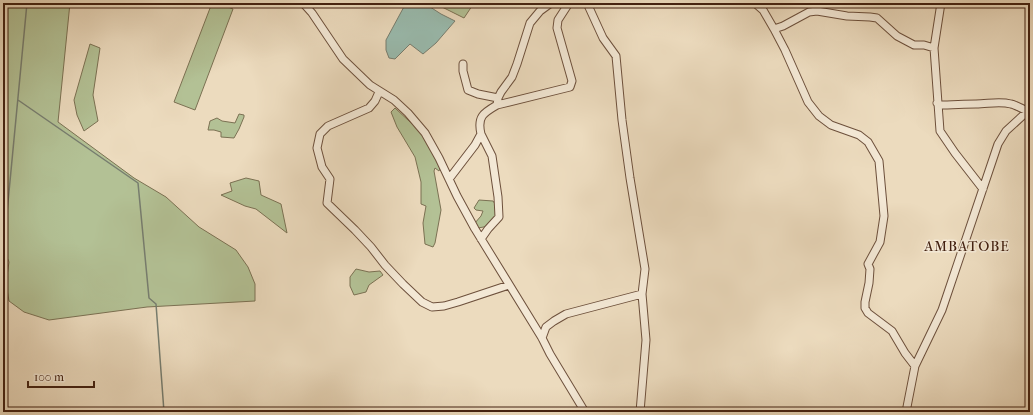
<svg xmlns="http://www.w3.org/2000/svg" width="1033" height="415" font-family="'IM FELL French Canon',serif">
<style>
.green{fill:#b3c195;stroke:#7b7153}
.water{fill:#99bbae;stroke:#777d6f}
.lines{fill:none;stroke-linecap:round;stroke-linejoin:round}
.stream{stroke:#777d6f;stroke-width:1.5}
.minor-casing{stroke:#6d503c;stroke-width:9}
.minor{stroke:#f3e8d5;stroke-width:7}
.labels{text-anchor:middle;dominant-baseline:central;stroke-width:3;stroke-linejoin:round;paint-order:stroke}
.neighbourhood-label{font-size:14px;letter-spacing:1px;fill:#432111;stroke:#f3e8d5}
</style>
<rect width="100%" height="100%" fill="#ecdbbe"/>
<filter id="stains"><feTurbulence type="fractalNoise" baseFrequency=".005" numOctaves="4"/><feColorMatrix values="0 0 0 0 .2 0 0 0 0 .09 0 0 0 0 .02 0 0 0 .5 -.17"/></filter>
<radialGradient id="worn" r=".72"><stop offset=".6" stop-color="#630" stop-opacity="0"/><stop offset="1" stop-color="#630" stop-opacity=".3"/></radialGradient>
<path class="green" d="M3,3H70L58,122L134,178L166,197L199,227L236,250L248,267L255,284V301L147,307L49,320L24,312L9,301L6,283L9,262L6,255H3Z
M212,3H218L233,9L195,110L174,102Z
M434,3H474L464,18Z
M90,44L100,48L93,95L98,121L84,131L77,115L74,100Z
M395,108L422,133L441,166L439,171L435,168L434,171L441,210L435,243L433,247L425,244L423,223L426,206L421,204V182L415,157L397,127L391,112Z
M239,114L244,115V117L239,129L234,138L221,137V132L214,130H208L210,121L217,118L222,121L235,123Z
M246,178L259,181L261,195L281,204L287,233L256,209L245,206L221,195L232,191L230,183Z
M479,200L493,201C501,212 497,217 489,226L478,228L474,224L481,216L483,211L476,210L474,208Z
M356,269L369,272L380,271L383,275L369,285L366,292L354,295L350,286V277Z"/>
<path class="water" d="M406,3H424L441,14L455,21L436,43L423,54L410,44L395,59L389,58L386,50V40Z"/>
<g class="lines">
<path class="stream" d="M18,100L138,183L149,298L156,304L164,412
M4,244L27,3"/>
<g class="minor-casing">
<path id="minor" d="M303,3L312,13L343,59L370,85L394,100L408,113L425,133L439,158L457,196L475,229L542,338L550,354L585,412
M587,3L603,38L616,56L622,120L630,178L645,269L642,294L646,340L640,412
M755,3L763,10L774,29L785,50L808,102L819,116L831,125L859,135L868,142L879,161L884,216L880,242L868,264L870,269L869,283L865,302V308L868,313L892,331L905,353L915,366
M941,3L934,48L940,131L955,153L983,189
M774,29L783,26L809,12L817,11L847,16L870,17L877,18L897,36L914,45H924L934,48
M463,64V71L468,90L478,94L498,98
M379,92L375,101L369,108L328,126L320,134L317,148L322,167L330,179L327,203L355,230L371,247L385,265L403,284L422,302L432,307L444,306L458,302L509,285
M937,103L939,105C952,105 964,104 976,104C988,104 999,101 1011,104C1016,105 1022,109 1028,111
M497,105L570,87L572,81L557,28L558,20L569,3
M481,134L492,156L498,197L499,217L488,229L481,239
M449,179L475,145L481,134C477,117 483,113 497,105L498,98L501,92L512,77L517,64L530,23L540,11L551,3
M542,338L546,327L554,321L566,314L642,294
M906,412L915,366L942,310L998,144L1006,131L1030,109"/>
</g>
<use href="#minor" class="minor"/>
</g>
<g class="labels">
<g class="neighbourhood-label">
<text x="967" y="246">AMBATOBE</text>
</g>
</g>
<rect width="1033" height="415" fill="none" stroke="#ecdbbe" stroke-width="16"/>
<rect x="4" y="4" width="1025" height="407" fill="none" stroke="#432111" stroke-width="2"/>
<rect x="8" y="8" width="1017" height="399" fill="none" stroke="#432111"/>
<path d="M28 381v6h66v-6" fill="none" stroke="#432111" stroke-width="2"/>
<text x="34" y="381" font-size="12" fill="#432111" stroke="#f3e8d5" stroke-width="3" paint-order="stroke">100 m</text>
<rect width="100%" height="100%" filter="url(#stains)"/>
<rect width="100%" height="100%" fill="url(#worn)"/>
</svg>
